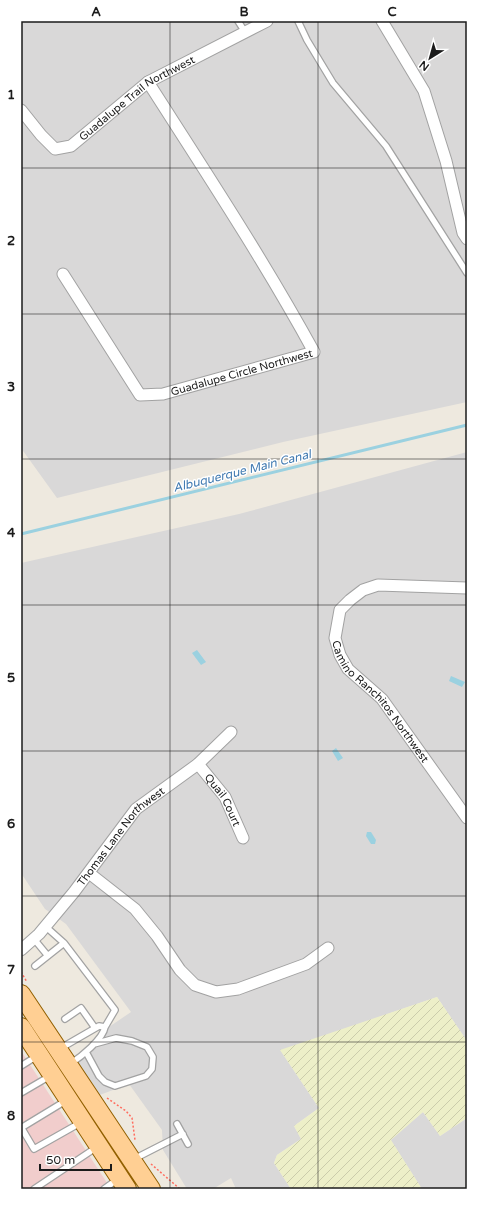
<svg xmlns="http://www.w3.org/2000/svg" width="488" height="1210" font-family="'Varela Round',sans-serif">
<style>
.residential{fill:#d9d8d8}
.commercial{fill:#f1cdcc}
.farmland{fill:url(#farmland-furrows)}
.water{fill:#9bd1e0}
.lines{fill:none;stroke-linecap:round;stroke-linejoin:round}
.stream{stroke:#9bd1e0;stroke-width:3}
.service-casing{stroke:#a2a2a2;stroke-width:8}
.minor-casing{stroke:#a2a2a2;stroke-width:13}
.primary-casing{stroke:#926000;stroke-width:20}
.path{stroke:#ff6d5f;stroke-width:1.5;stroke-dasharray:2 2;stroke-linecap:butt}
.service{stroke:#fff;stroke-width:5.5}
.minor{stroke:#fff;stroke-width:11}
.primary{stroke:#ffcf93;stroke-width:18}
.grid{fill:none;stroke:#1b1b1b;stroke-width:1;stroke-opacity:0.55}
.labels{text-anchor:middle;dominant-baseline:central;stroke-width:3;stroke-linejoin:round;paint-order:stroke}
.street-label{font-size:11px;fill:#1b1b1b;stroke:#fff}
.water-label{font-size:12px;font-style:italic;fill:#417ab1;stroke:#fff}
.neatline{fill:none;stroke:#1b1b1b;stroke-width:1.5}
.grid-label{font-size:13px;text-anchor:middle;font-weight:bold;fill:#1b1b1b}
</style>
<defs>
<pattern id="farmland-furrows" width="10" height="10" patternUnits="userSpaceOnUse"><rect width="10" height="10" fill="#edefc8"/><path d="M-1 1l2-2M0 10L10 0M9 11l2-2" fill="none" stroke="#cbccab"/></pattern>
</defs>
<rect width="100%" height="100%" fill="#eee9df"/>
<path class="residential" d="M21,21H467V402L283,442L57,498L21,448Z
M467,452V1041L437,997L281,1051L319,1108L294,1126L301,1139L277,1155L274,1163L291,1189H236L231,1178L213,1189H187L163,1150L162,1130L129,1084L97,1096L74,1063L86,1055L109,1027L131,1012L66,924L45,909L21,873V563L239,514Z
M423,1112L440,1136L467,1118V1187L458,1189H422L390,1140Z"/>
<path class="commercial" d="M21,1051L111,1189H21Z"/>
<path class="farmland" d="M437,997L467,1041V1118L440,1136L423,1112L391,1140L422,1189H291L274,1163L277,1155L301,1139L294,1126L319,1108L280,1050Z"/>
<path class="water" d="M197,650L206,662L201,665L192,653Z
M451,676L465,682L462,687L449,681Z
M336,748L343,758L338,761L332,751Z
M367,832H371L376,840L375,844H371L366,836Z"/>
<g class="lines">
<path class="stream" d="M21,534L467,425"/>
<g class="service-casing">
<path id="service" d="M238,21L245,32
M298,21L307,40L333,83L386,146L467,273
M45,926L64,943
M34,939L48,956
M35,966L64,943L115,1010L105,1027
M65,1019L81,1008L95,1028
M61,1048L99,1026L105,1027C103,1039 81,1057 70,1064
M86,1052L99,1076L105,1082L115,1086L146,1076L152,1069L153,1057L147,1047L132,1041L116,1038L94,1044
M21,1066L37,1056
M21,1093L50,1076
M177,1124L188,1144
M21,1127L34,1149L80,1123
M21,1128L67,1100
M134,1159L183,1134
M34,1189L97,1147
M104,1189L118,1179"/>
</g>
<g class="minor-casing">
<g id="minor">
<path d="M382,21L424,91L446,161L463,233L467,239"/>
<path id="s1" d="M21,110L41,135L55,149L71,146L148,82L267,21"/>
<path id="s2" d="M63,274L140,395L163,394L314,352C263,259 205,171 148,82"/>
<path id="s3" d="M467,588L378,585L363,590L350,600L340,610L335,638L340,655L348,669L382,699L467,818"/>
<path id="s4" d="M198,764L225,797L243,838"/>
<path d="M89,873L135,909L157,936L180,970L195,985L216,992L238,989L306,964L328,948"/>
<path id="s5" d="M21,950L39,934L74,892L136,809L198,764L231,732"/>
</g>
</g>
<g class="primary-casing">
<path id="primary" d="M21,994L151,1189
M21,1027L127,1189"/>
</g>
<path class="path" d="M21,972L27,982
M107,1098L126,1111L132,1118L135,1140
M151,1164L180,1189"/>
<use href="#service" class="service"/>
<use href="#minor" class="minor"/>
<use href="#primary" class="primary"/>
</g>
<path class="grid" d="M170,21V1189M318,21V1189M21,168H467M21,314H467M21,459H467M21,605H467M21,751H467M21,896H467M21,1042H467"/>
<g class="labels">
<g class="street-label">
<text stroke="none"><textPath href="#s1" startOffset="150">Guadalupe Trail Northwest</textPath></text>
<text stroke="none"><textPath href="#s2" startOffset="248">Guadalupe Circle Northwest</textPath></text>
<text stroke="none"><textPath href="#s3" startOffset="243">Camino Ranchitos Northwest</textPath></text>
<text stroke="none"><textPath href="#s4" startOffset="44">Quail Court</textPath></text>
<text stroke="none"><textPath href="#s5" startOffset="152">Thomas Lane Northwest</textPath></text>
</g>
<g class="water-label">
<text transform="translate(242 471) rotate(-14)">Albuquerque Main Canal</text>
</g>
</g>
<rect width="488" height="1210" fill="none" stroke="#ffffff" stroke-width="44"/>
<g transform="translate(430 58) rotate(217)" stroke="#ffffff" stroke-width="3" paint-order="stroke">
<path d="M0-3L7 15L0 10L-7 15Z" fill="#1b1b1b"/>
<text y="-6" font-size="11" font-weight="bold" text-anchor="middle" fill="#1b1b1b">N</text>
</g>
<path d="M40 1164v6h71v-6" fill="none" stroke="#1b1b1b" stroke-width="2"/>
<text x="46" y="1164" font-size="12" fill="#1b1b1b" stroke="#ffffff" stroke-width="3" paint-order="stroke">50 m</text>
<rect x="22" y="22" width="444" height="1166" class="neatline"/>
<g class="grid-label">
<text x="96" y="16">A</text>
<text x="244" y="16">B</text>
<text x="392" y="16">C</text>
<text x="11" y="99">1</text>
<text x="11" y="245">2</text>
<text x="11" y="391">3</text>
<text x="11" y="537">4</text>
<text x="11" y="682">5</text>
<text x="11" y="828">6</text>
<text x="11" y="974">7</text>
<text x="11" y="1120">8</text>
</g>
</svg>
